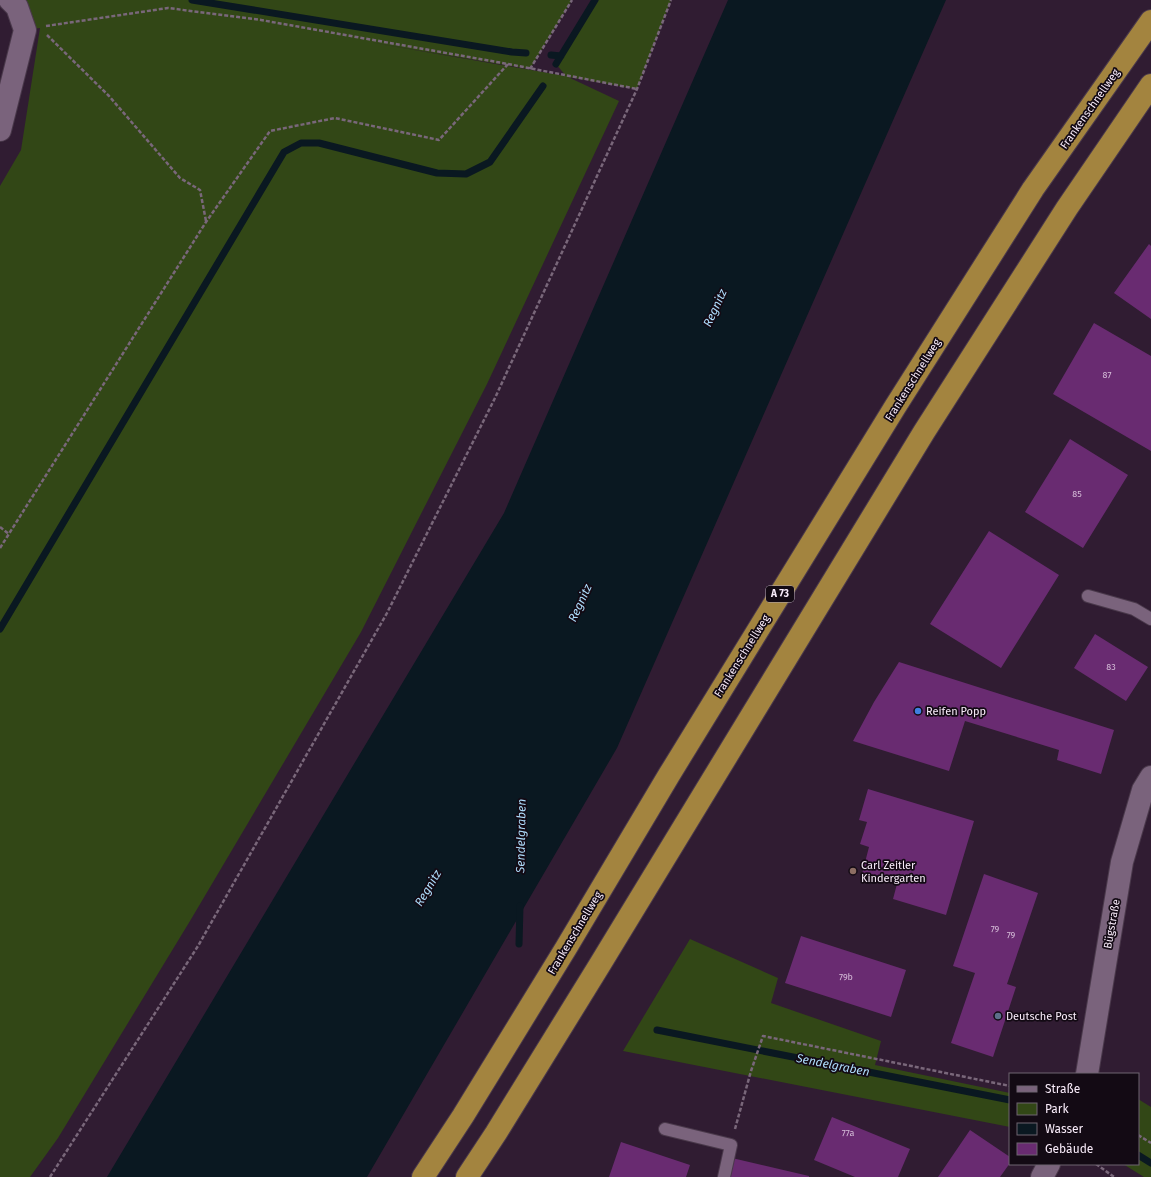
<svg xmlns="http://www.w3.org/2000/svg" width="1151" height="1177" font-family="'Fira Sans',sans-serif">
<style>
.green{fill:#324716}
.water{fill:#0a1821}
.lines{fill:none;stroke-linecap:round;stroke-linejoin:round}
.stream{stroke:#0a1821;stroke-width:7}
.building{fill:#692b71}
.service-casing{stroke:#4a394b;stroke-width:14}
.minor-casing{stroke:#4a394b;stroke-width:24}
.motorway-casing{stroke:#4a394b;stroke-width:24}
.path{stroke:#79677a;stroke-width:2.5;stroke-dasharray:4 2;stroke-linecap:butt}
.service{stroke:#7a637c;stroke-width:12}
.minor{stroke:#7a637c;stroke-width:22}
.motorway{stroke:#a3843f;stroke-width:22}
.shop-dot{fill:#3f7fe0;stroke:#130a14;stroke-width:1.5}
.education-dot{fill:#8d6e63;stroke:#130a14;stroke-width:1.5}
.service-dot{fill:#5c6f8a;stroke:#130a14;stroke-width:1.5}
.labels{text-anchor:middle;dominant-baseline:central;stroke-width:3.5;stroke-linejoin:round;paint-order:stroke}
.number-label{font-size:9px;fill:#d5bcd8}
.shield{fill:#130a14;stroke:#b4a8b5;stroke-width:1}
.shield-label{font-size:10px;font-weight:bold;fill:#f9ecfa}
.street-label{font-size:11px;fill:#f9ecfa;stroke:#130a14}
.poi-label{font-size:11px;fill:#f9ecfa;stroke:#130a14;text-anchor:start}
.water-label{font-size:12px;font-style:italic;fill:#addbfa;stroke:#130a14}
</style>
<rect width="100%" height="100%" fill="#301c32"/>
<path class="green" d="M21,0H572L530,69L368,42L566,76L556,64L595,0H671L637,89L568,77L619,101L487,384L361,632L190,921L58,1138L30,1177H0V186L21,150L40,28L25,30Z
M690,939L778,978L771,1003L881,1041L875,1065L1010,1093V1127L623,1051Z
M1138,1099L1151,1107V1177H1144L1123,1164H1138Z"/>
<path class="water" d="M728,0H946L617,748L367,1177H107L504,513Z"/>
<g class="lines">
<path class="stream" d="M192,0L512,52L526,53
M551,55L561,56
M556,64L595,0
M0,629L284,152L301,143H319L437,173L466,174L490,162L543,86
M519,944L520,906
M657,1030L1010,1100
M1138,1155L1151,1163"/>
</g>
<path class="building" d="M1149,244L1151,246V319L1114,293Z
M1094,323L1151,356V451L1053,394Z
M1070,439L1128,475L1083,548L1025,512Z
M989,531L1059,575L1001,668L930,624Z
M1095,634L1148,667L1126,701L1074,668Z
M899,662L1114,730L1101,774L1057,760L1059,750L965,721L949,771L853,741L874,702Z
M868,789L974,821L946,915L893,899L897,884L862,874L869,847L860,844L867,822L859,820Z
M984,874L1038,893L1007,984L1016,987L993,1057L951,1043L975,973L953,966Z
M801,936L906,970L891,1017L785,983Z
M832,1117L910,1149L898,1177H855L814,1160Z
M970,1130L1010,1157V1163L1000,1177H938Z
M621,1142L690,1165L686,1177H609Z
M732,1158L809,1176V1177H728Z"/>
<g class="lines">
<g class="service-casing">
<path id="service" d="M1088,596L1134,609L1151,619
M665,1129L731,1145L724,1177"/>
</g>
<g class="minor-casing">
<path id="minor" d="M0,130L25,30L17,7L10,0
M1087,1074L1122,862L1143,790L1151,777
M1042,1177L1049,1164"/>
</g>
<g class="motorway-casing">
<path id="motorway" d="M423,1177L463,1116L566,948L669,775L895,407L1033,189L1151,21
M467,1177L496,1133L599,966L924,432L1067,208L1151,85"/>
</g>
<path class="path" d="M46,26L168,8L261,20L508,64L637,89
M47,35L109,96L180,178L200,190L206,221
M530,69L572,0
M0,527L9,534
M0,548L206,222L270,131L335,118L439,140L508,64
M735,1129L751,1071L763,1036L1010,1086
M1138,1135L1151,1143
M1096,1164L1114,1177
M50,1177L198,946L387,613L495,398L637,89L671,0"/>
<use href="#service" class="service"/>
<use href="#minor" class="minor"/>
<use href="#motorway" class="motorway"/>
</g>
<circle class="shop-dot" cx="918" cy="711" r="4"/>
<circle class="education-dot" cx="853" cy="871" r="4"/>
<circle class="service-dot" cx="998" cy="1016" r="4"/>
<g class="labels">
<g class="number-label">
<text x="1107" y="375">87</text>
<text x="1077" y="494">85</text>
<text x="1111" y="667">83</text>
<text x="995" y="929">79</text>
<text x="1011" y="935">79</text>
<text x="846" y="977">79b</text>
<text x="848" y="1133">77a</text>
</g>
<rect class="shield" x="766" y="586" width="28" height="16" rx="3"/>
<g class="shield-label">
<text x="780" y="594">A 73</text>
</g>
<g class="street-label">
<text transform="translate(1090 109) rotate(-55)">Frankenschnellweg</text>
<text transform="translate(913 380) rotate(-58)">Frankenschnellweg</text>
<text transform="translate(742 656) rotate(-58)">Frankenschnellweg</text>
<text transform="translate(1112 924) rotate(-80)">Bügstraße</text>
<text transform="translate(575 933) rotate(-59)">Frankenschnellweg</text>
</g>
<g class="poi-label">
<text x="926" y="711">Reifen Popp</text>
<text x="861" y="865">Carl Zeitler<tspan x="861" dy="13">Kindergarten</tspan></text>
<text x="1006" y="1016">Deutsche Post</text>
</g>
<g class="water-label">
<text transform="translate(715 308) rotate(-65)">Regnitz</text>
<text transform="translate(580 603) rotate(-65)">Regnitz</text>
<text transform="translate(521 836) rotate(-89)">Sendelgraben</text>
<text transform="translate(428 888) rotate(-59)">Regnitz</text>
<text transform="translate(833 1065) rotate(11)">Sendelgraben</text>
</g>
</g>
<rect x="1009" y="1073" width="130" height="92" fill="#130a14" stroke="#6f6470"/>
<rect x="1017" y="1086" width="20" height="6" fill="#7a637c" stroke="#6f6470"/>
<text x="1045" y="1093" font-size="12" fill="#f9ecfa">Straße</text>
<rect x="1017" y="1103" width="20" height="12" fill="#324716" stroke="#6f6470"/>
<text x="1045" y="1113" font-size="12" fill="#f9ecfa">Park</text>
<rect x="1017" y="1123" width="20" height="12" fill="#0a1821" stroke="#6f6470"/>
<text x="1045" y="1133" font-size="12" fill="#f9ecfa">Wasser</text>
<rect x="1017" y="1143" width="20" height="12" fill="#692b71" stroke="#6f6470"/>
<text x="1045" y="1153" font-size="12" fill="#f9ecfa">Gebäude</text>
</svg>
